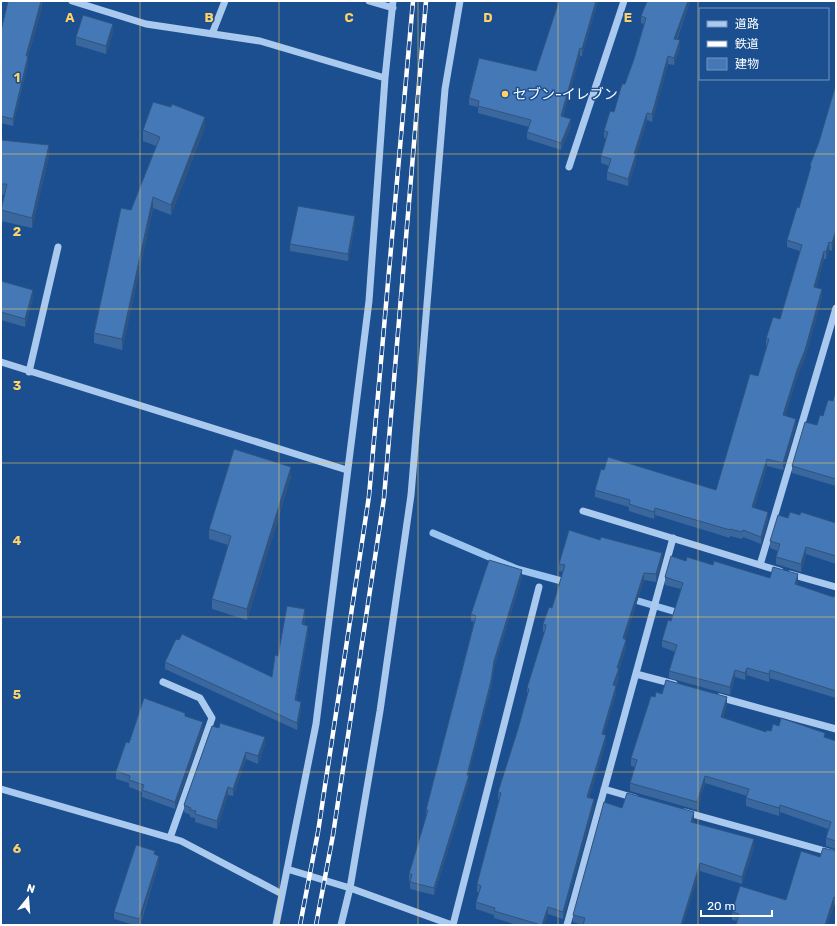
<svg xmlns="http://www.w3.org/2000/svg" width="837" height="926" font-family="Rubik,'Noto Sans JP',sans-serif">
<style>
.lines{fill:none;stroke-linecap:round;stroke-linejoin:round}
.stream{stroke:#9cc4f0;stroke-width:7}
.minor{stroke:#a9c9ee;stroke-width:7}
.rail-casing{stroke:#fff;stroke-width:4.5}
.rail{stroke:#1b4f8f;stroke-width:3;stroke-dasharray:9;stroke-linecap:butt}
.wall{fill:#3a679d}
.shaded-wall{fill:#305480}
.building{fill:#4478b7;stroke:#305480}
.grid{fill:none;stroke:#ffd166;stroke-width:1;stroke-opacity:0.55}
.poi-dot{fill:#ffd166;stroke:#1b4f8f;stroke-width:1.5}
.labels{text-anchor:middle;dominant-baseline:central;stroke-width:3;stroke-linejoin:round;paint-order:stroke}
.poi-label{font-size:14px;fill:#fff;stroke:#1b4f8f;text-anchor:start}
.grid-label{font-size:13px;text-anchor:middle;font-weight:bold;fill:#ffd166;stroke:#1b4f8f;stroke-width:3;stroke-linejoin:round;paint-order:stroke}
</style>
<rect width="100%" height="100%" fill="#1b4f8f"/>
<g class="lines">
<path class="stream" d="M433,533L517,569L569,583
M628,598L683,614"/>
<path class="minor" d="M72,1L146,24L260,41L385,78
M369,1L393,8
M212,34L225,1
M569,167L624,1
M1,362L347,470
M29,372L58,247
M583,511L760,565L836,308
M760,565L780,571
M790,574L836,587
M636,674L674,684
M163,682L200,698L212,718L170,838
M719,697L836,729
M1,789L181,841L282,894
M604,789L635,798
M685,812L836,854
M287,869L350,888L452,925
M276,925L316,724L369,301L385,78L393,1
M341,925L350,888L380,711L411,495L445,89L460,1
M453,925L539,587
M567,925L673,538"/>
<g class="rail-casing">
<path id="rail" d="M300,925L318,832L369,496L413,1
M316,925L333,835L384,498L426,1"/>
</g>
<use href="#rail" class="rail"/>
</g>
<path class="wall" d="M42,1V7L28,57V63L13,126L1,123V31Z
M559,1H598L582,56H580L563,117L571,127L561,150L527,139V132L529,127L478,113V107L469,105V98L536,71Z
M647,1H690L677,40L680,48L674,65L668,64L652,122L647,120L636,156V162L628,186L607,180V172L609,166L601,163V156L606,138H604V131L614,112L625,84L634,59L644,24L641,23V16Z
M113,32L106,54L76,45V37Z
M836,84L832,251L829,250L826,259H824L816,287L822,297L805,358L797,377L785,416L796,426L783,470L767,466L754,508L768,519L761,544L743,537L742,539L730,536V538L655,515L654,519L629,511V507L595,497V490H716L758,376L767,346H766V339L780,319L800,251L787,247V240L799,208L810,171V165L819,142Z
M205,127L171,215L153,208L122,350L94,343V333L131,210L156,146L143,141V130Z
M1,140L49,156L32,228L1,221V209L4,195L1,194Z
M355,224L348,261L290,251V244Z
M1,281L33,298L25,327L1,320Z
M836,390V486L792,473V466L823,416L833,401Z
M291,477L247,620L212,609V599L228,545L209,539V529Z
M800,515L836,523V564L806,554L801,572L776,564V557L778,551L770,548V541L788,518Z
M662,560L656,582L644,580L625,639L626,647L619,670V676L616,686V693L604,734L606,742L589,798L594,807L563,919L548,914L544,925H517L494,918V915L476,909V902L479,892H477V884L499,800H498V792L518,729L527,696V688L545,632H543V624L552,608L563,572L559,571V564Z
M686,561L713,565L770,578L798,581L797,585L833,597L835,596L836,594V698L770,678L769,682L747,675L745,680L735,677L730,695L669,678V671L675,652L662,647V640L671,621L681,589L665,585V577Z
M522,577L494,668L491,688L468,775L469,782L434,895L410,889V881H409V874L426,817V810L474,622L471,621V614Z
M305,616L304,625L308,633L296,701L301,709L297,730L165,669V662L272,677L278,656Z
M662,694L727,704L723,718L766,732L771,731L825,738L836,741V849L826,846V838L828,829L780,812L779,816L746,806V798L747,796L705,783L697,810L630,791V783L635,767L631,766V758L655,697Z
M185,716L203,730L175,809L142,797V792L129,787V783L116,779V771L129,743Z
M212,726L265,744L258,764L246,759L233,796L228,795L217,829L195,822V818L190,817V815L184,812V805Z
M622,808L694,820L693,822L754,847L742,884L700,871L583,925L573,922V915Z
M836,851V905H834L827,925H736L737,921L732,920V912L786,900L820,857Z
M155,855L159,863L140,925H134L114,919V912Z"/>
<path class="shaded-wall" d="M41,1L42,7L28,57V63L13,126V119L26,56Z
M596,1H598L582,56V49Z
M688,1H690L674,46V39Z
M113,24V32L106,54V46Z
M680,40V48L674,65V58Z
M580,48V56L561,124V116Z
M668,56V64L652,122V114Z
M647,113V120L636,156V162L628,186V179L634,154Z
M205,117V127L171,215V205Z
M571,119V127L561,150V143Z
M49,145V156L32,228V218Z
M153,197V208L122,350V339Z
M355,216V224L348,261V254Z
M836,230V237L832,251V243Z
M829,242V250L826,259V252Z
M824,251V259L814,294V287Z
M822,289V297L805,358L797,377L783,422V415Z
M33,290V298L25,327V319Z
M796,419V426L783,470V463Z
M767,459V466L752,514V507Z
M291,467V477L247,620V609Z
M655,508V515L654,519V512Z
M768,512V519L761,544V537Z
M806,547V554L801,572V564Z
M662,553V560L656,582V574Z
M522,570V577L494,668L491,688L467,782V775L494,661Z
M644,573V580L623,646V638Z
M798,574V581L795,592V584Z
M305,609V616L302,631V624Z
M308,626V633L295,707V700Z
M626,640V647L619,670V676L613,692V685L617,668Z
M747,668V675L745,680V673Z
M735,670V677L730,695V687Z
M770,670V678L769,682V674Z
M616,686V693L602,741V734Z
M727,697V704L721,725V717Z
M301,702V709L297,730V723Z
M203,722V730L175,809V802Z
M606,735V742L587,804V797Z
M265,737V744L258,764V756Z
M246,752V759L233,796V789Z
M469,775V782L434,895V888Z
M705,776V783L697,810V802Z
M228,787V795L217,829V821Z
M594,799V807L563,919V912Z
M780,805V812L779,816V808Z
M694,812V820L691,829V822Z
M754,839V847L742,884V877Z
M159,856V863L139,925V919Z
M700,863V871L683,925H681Z
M834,897V905L827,925H825Z
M548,907V914L544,925H542Z"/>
<path class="building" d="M8,1H41L26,56H28L13,119L1,116V31Z
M559,1H596L582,49L580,48L561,116L571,119L561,143L527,132L531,120L478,106L479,101L469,98L479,58L536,71Z
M647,1H688L674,39L680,40L674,58L668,56L652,114L647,113L634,154H636L628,179L607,172L611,159L601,156L608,132L604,131L610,111L614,112L622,84H625L634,59L646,18L641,16Z
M83,15L113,24L106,46L76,37Z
M836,84V230L832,243L829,242L826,252L824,251L814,287L822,289L805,350L797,370L783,415L796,419L783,463L767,459L752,507L768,512L761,537L743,530L742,532L730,529V530L655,508L654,512L629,504L630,500L595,490L601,469L604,470L608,457L716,490L750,374L758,376L769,339H766L773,317L780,319L802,245L787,240L797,207L799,208L811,166L810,165L819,142Z
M153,102L171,107L172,104L205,117L171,205L153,197L122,339L94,333L121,208L131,210L160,137L143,130Z
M1,140L49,145L32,218L1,210L7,184H1Z
M298,206L355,216L348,254L290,244Z
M1,281L33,290L25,319L1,312Z
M836,390V479L792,466L805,422L817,425L820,415L823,416L828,400L833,401Z
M234,449L291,467L247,609L212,599L231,536L209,529Z
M790,512L800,515L801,512L836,523V556L806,547L801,564L776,557L780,544L770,541L778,515L788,518Z
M569,530L600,540L601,537L662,553L656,574L644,573L623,638L626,640L617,668H619L613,685L616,686L602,734L606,735L587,797L594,799L563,912L548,907L542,925H541L494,911L495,908L476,902L481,886L477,884L501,793L498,792L518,729L529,689L527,688L545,630L546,625L543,624L549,607L552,608L565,565L559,564Z
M671,556L686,561L687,557L713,565L714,561L770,578L773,567L798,574L795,584L833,597L835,596L836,594V691L770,670L769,674L747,668L745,673L735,670L730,687L669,671L677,645L662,640L668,620L671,621L683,583L665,577Z
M489,560L522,570L494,661L491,681L467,775H469L434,888L410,882L412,874H409L428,810H426L476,616L471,614Z
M287,606L305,609L302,624L308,626L295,700L301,702L297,723L165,662L176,639L179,640L182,634L272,677L275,655L278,656Z
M666,680L727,697L721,717L766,732L767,730L771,731L773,724L779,726L781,718L825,733L824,737L836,741V841L826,838L831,822L780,805L779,808L746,798L749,789L705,776L697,802L630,783L637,760L631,758L651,696L655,697L656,692L662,694Z
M144,698L185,713V716L203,722L175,802L142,790L144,785L129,780L130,776L116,771L126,742L129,743Z
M220,723L265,737L258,756L246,752L233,789L228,787L217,821L195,814L196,811L190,810L191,808L184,805L212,726L219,728Z
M627,793L694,812L691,822L754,839L742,877L700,863L681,925H583L585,918L573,915L604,802L622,808Z
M136,845L155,851L154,854L159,856L139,919L114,912Z
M823,848L836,851V898L834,897L825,925H736L739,914L732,912L740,886L786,900L801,851L820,857Z"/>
<path class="grid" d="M140,1V925M279,1V925M418,1V925M558,1V925M698,1V925M1,154H836M1,309H836M1,463H836M1,617H836M1,772H836"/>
<circle class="poi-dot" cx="505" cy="94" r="4"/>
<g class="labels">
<g class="poi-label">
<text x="513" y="94">セブン-イレブン</text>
</g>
</g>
<g class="grid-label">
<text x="70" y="22">A</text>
<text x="209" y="22">B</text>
<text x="349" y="22">C</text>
<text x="488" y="22">D</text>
<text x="628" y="22">E</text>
<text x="17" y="82">1</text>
<text x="17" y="236">2</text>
<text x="17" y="390">3</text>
<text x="17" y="545">4</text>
<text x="17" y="699">5</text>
<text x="17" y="853">6</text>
</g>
<rect width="837" height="926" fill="none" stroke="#ffffff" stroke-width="4"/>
<rect x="699" y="8" width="130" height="72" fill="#1b4f8f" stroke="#7695bc"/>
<rect x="707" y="21" width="20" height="6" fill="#a9c9ee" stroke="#7695bc"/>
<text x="735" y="28" font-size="12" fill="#ffffff">道路</text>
<rect x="707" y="41" width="20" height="6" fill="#ffffff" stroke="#7695bc"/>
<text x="735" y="48" font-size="12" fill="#ffffff">鉄道</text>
<rect x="707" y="58" width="20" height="12" fill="#4478b7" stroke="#7695bc"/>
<text x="735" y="68" font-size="12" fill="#ffffff">建物</text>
<g transform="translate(28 898) rotate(17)" stroke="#1b4f8f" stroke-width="3" paint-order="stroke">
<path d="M0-3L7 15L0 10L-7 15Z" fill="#ffffff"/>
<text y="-6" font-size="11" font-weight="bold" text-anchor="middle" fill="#ffffff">N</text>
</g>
<path d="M701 910v6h71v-6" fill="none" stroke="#ffffff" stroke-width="2"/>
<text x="707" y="910" font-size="12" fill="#ffffff" stroke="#1b4f8f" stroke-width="3" paint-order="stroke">20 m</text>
</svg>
